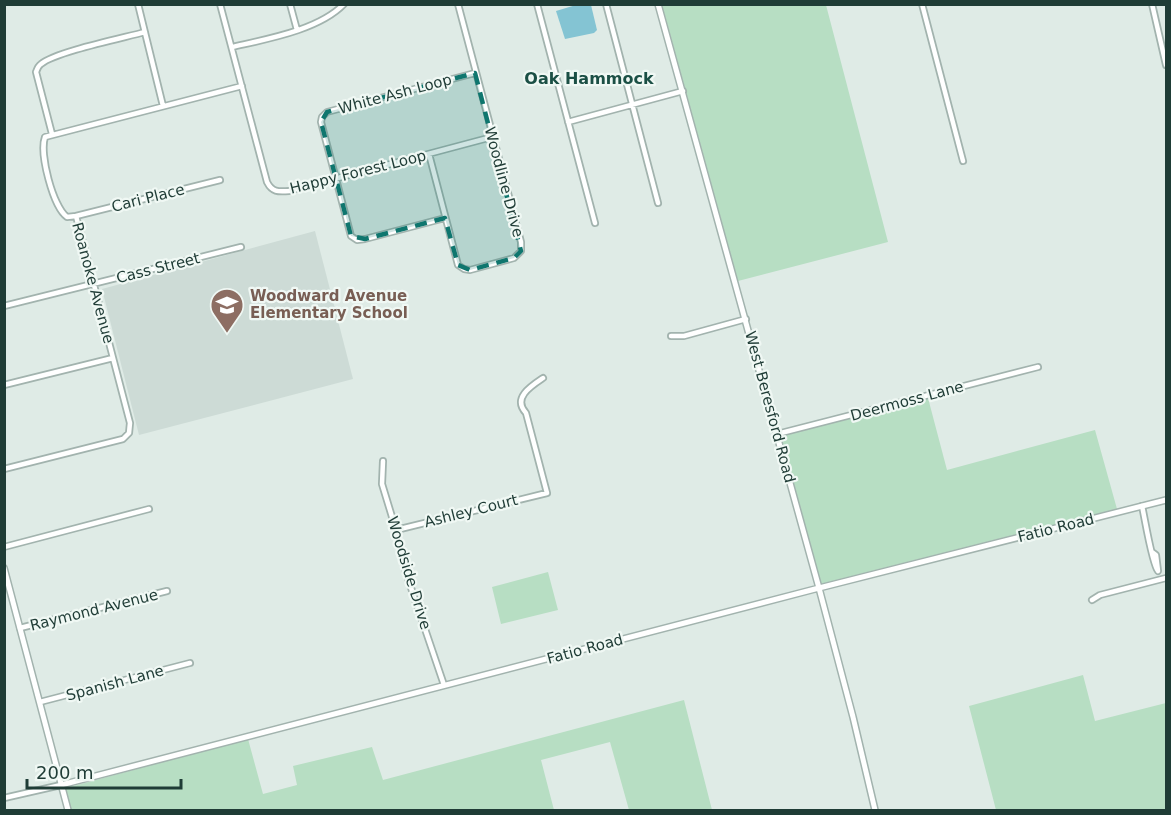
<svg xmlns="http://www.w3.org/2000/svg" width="1171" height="815" font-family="'DejaVu Sans',sans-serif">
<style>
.built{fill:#cddbd6}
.green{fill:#b7dec3}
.water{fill:#84c4d3}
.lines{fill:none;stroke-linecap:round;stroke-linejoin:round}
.minor-casing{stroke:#a2b3ae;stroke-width:8}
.tertiary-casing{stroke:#a2b3ae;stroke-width:8}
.minor{stroke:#fff;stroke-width:4.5}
.tertiary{stroke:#fff;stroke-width:5}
.marked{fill:#0f766e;fill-opacity:0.2;stroke:#0f766e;stroke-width:4.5;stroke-dasharray:12 8;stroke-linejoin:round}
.labels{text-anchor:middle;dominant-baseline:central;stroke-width:4.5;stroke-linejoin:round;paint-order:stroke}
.street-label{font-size:15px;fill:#1f3c36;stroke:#f0f8f4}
.education-label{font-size:15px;font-weight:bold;fill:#785e54;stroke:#f0f8f4;text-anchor:start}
.neighbourhood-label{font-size:16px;font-weight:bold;fill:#1b4f45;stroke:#f0f8f4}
</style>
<rect width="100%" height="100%" fill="#dfebe6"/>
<path class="built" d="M315,231L353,379L139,435L102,289Z"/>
<path class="green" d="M662,5H826L888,242L738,281Z
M928,398L947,470L1095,430L1117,509L821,584L781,436Z
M548,572L558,610L501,624L492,587Z
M1083,675L1095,721L1166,703V810H996L969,706Z
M684,700L712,810H629L610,742L541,760L554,810H71L66,788L248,739L263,794L297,785L293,766L372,747L383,780Z"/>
<path class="water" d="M576,5H591L597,30L594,33L565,39L556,11Z"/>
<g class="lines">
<g class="minor-casing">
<path id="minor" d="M138,4L163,106
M220,4L267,182C272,192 278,192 289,191L492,137
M290,4L297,30
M537,4L595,223
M606,4L658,203
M922,4L963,161
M1152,4L1166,65
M232,47C267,39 319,30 344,4
M568,122L683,91
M52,134L36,72C37,69 38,66 41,64C55,52 123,38 145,32
M429,154L458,265L464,269L470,270L514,258L521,251V242L458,4
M76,216L220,180
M445,218L365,239L357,240L351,236L321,122L322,117L327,112L475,73
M4,306L241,247
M671,336H684L746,319
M4,385L113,358
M777,434L1038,367
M383,461L382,484L396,530L406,573L444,685
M4,469L123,439L129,433L130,423L76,216L67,217C53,207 39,153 45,137L242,86
M1142,506C1145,519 1152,564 1158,571L1156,555L1152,552
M396,530L547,493L526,413C512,398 531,386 543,378
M4,547L149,509
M1092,600L1100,595L1166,578
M20,628L167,591
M40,702L190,663
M4,798L61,785"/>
</g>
<g class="tertiary-casing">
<path id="tertiary" d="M658,4L819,588L853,717L875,810
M4,568L68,810
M61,785L819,588L1166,500"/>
</g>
<use href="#minor" class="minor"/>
<use href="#tertiary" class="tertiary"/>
</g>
<path class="marked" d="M475,73L521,251L514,258L470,270L458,265L445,218L365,239L351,236L321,122L327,112Z"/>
<defs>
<g id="school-pin" transform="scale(1.725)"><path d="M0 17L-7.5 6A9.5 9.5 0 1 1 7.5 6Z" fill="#8d6e63" stroke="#f0f8f4"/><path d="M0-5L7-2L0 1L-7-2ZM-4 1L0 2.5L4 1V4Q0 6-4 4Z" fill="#fff"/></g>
</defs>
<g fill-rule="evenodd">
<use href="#school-pin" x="227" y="305"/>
</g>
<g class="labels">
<g class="street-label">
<text transform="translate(395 94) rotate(-15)">White Ash Loop</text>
<text transform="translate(358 172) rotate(-14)">Happy Forest Loop</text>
<text transform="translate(504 182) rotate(75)">Woodline Drive</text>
<text transform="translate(148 198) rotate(-14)">Cari Place</text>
<text transform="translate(158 268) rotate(-14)">Cass Street</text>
<text transform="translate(93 283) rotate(75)">Roanoke Avenue</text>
<text transform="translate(907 401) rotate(-15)">Deermoss Lane</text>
<text transform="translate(770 407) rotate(75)">West Beresford Road</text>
<text transform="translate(471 511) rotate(-14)">Ashley Court</text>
<text transform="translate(1056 528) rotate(-14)">Fatio Road</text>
<text transform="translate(409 573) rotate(73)">Woodside Drive</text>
<text transform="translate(94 610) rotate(-14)">Raymond Avenue</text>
<text transform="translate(585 649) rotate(-15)">Fatio Road</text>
<text transform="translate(115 683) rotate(-15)">Spanish Lane</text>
</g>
<g class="education-label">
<text x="250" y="296">Woodward Avenue<tspan x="250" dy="17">Elementary School</tspan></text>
</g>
<g class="neighbourhood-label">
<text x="589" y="78">Oak Hammock</text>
</g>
</g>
<rect width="1171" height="815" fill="none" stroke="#1f3c36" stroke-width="12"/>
<path d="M27 779v9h154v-9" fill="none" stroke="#1f3c36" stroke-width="3"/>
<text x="36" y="779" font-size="18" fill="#1f3c36" stroke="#f0f8f4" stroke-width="4.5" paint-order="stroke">200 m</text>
</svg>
